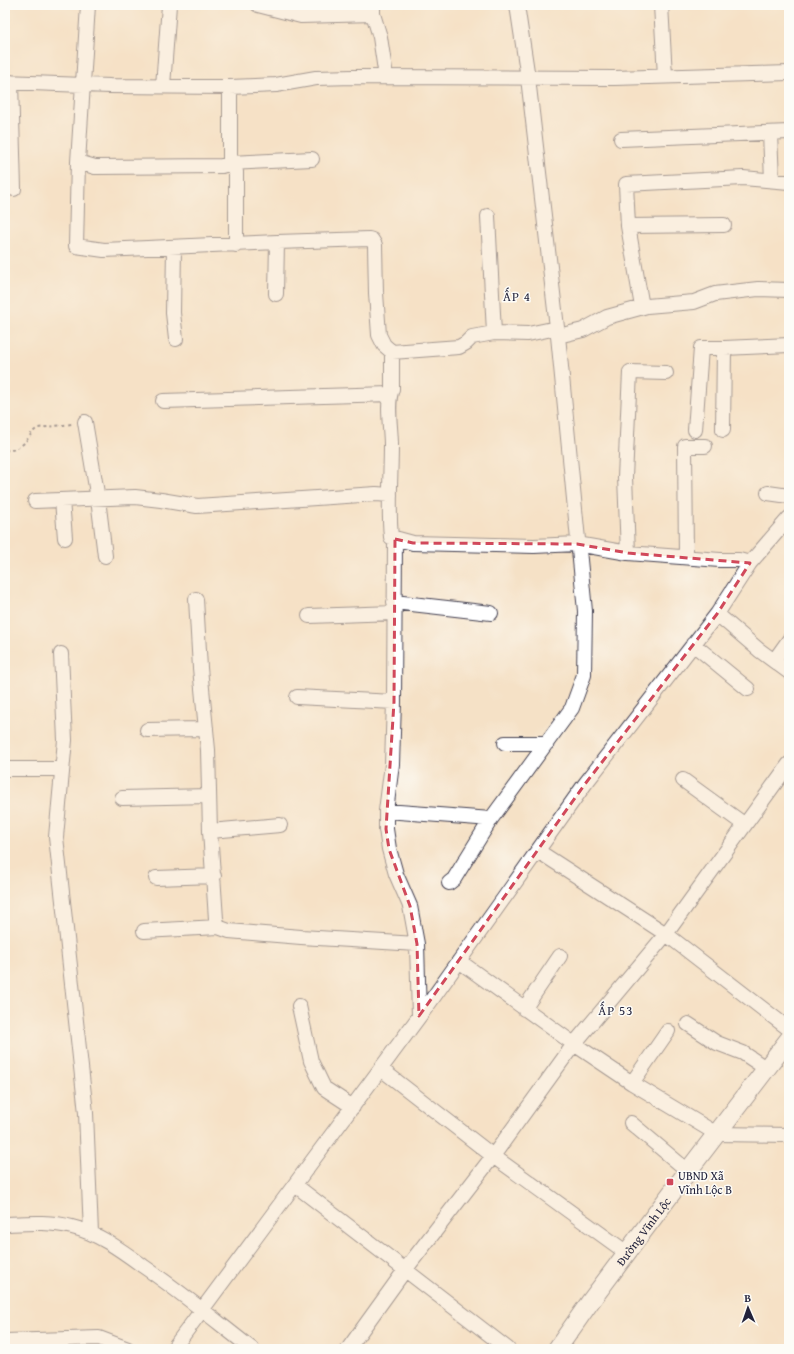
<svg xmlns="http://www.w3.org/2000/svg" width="794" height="1354" font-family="'Gentium Book Plus',serif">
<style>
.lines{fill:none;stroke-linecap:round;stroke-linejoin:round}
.minor-casing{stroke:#423f50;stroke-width:16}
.major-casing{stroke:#423f50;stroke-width:20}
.path{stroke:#423f50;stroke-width:2;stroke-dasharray:3 3;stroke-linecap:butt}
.minor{stroke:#fff;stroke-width:14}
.major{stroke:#fff;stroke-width:18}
.marked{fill:none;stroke:#d1495b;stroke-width:3;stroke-dasharray:8 5;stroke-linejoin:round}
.poi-dot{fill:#d1495b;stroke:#fdfcf7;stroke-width:1.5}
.labels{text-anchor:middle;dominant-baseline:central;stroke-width:3;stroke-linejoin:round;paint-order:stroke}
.poi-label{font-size:12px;fill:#22223b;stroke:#fdfcf7;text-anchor:start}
.street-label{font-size:12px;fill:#22223b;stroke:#fdfcf7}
.neighbourhood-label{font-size:13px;letter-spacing:1px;fill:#22223b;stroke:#fdfcf7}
</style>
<rect width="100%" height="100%" fill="#fdfcf7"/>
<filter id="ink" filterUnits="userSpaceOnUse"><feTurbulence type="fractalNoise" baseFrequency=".025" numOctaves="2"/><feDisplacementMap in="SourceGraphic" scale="8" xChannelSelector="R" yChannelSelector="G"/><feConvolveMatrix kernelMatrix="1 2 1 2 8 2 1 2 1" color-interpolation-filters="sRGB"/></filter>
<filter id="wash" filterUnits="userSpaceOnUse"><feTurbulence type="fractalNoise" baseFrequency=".012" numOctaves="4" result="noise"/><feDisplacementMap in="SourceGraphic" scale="16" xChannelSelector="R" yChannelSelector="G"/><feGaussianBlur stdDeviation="0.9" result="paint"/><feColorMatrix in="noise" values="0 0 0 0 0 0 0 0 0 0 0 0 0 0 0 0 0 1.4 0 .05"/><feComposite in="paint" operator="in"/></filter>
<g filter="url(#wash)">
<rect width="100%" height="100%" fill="#f5e1c6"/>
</g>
<g filter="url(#ink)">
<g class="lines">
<g class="minor-casing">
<path id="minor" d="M88,5L78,162L76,246L104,250L277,242L276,294
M258,5L301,16L373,14
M373,5V14L380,37L386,77
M661,5L665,76
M5,82L110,86L230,87L276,85L316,78L353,77L614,78L789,73
M11,82L14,189
M163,86L169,5
M770,134L772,180
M621,139L789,132
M78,162L95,167L222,166L230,163V87
M488,216L494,333L528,334L557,328
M628,226L724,225
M277,242L369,239L372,240L375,245L376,293L379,335L384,345L392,352L459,347L466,343L472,337L494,333
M236,245V172L230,163L312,159
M174,247L173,313L176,339
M642,307L628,226L626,184L743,178L789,182
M558,336L583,330L607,317L647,306L694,302L715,294L758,289L789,290
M392,352V389C386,404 391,428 391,445C391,475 388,507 391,537L413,543L534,546L577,544L628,553L720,560H739L750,563
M163,401L390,394
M85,422L98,499L105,556
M695,430L701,348H724L789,345
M723,430L724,348
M768,493L789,496
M62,500L65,538
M35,501L135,497L161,500L197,506L376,494L390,495
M395,539L394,702L392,764L386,811V829L389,849L396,874L410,906L417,944L419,1016
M628,553L625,477L630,372L666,373
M686,557L685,446H705
M196,599L200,668L208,750L210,831L216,919L218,927
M394,602L491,613
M717,614L759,650L789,672
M309,616L394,613
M693,644L748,689
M61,654L65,740L56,837L86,1113L91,1233
M774,661L789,640
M297,697L394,702
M147,730L200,729L206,728
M505,743H547
M5,769H62
M683,780L745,825
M122,798L209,796
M386,811L491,819
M210,831L280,825
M538,851L666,934L789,1029
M156,878L214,876
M449,883L454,879L491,819L572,708L584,675L585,611L558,336L528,78L517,5
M144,931L218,927L229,931L301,937L417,944
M459,961L574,1044L632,1083L717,1134L789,1135
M299,1006L311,1061L324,1088L353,1107
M524,1009L560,956
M688,1024L717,1043L743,1053L767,1069
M381,1069L493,1156L627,1253
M632,1083L668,1031
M631,1123L688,1171
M295,1185L508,1349
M5,1224C27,1223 50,1221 72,1227C98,1233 121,1250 143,1266C181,1292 216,1321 252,1349
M5,1341L99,1338L128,1349
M173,1349L430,1002L585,784L717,614L750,563L789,518
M348,1349L405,1270L493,1156L574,1044L666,934L789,764"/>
</g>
<g class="major-casing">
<g id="major">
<path id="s1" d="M557,1349L590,1302L688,1171L789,1039"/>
</g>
</g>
<path class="path" d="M5,450C15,451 23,446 29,437C32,433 33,431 38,428L72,424"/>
<use href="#minor" class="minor"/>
<use href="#major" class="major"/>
</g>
</g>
<path d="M0 0H794V1354H0ZM395,539L413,543L577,544L628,553L750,563L717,614L585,784L419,1016L417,944L410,906L389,849L386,829L394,702Z" fill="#f5e1c6" fill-opacity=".55" fill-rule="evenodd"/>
<path class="marked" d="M395,539L413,543L577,544L628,553L750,563L717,614L585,784L419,1016L417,944L410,906L389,849L386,829L394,702Z"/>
<rect class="poi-dot" x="666" y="1178" width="8" height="8" rx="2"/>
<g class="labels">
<g class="poi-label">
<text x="678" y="1175">UBND Xã<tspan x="678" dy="14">Vĩnh Lộc B</tspan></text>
</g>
<g class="street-label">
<text stroke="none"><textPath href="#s1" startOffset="146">Đường Vĩnh Lộc</textPath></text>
</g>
<g class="neighbourhood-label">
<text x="517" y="296">ẤP 4</text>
<text x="616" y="1010">ẤP 53</text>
</g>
</g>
<rect width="794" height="1354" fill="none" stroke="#fdfcf7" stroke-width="20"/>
<g transform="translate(748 1308) rotate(358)" stroke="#fdfcf7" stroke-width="3" paint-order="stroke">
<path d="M0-3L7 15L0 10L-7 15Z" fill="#22223b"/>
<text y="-6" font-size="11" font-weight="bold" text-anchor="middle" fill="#22223b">B</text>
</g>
</svg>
